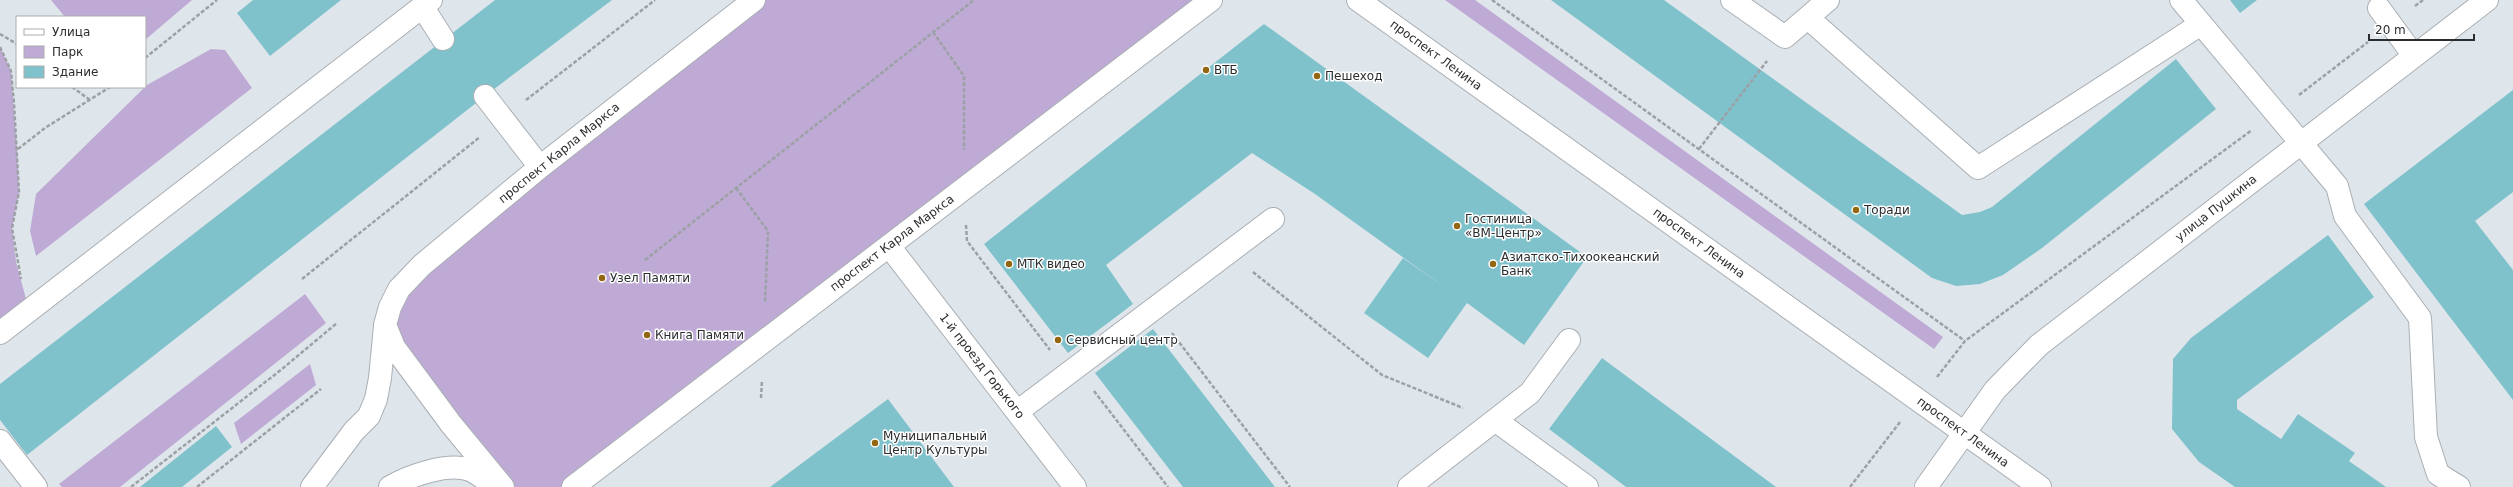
<svg xmlns="http://www.w3.org/2000/svg" width="2513" height="487" font-family="'DejaVu Sans',sans-serif">
<style>
.green{fill:#bfaad5}
.building{fill:#7fc2cc}
.lines{fill:none;stroke-linecap:round;stroke-linejoin:round}
.minor-casing{stroke:#a9afb4;stroke-width:24}
.major-casing{stroke:#a9afb4;stroke-width:24}
.path{stroke:#9ca1a5;stroke-width:2.5;stroke-dasharray:4 2;stroke-linecap:butt}
.minor{stroke:#fff;stroke-width:22}
.major{stroke:#fff;stroke-width:22}
.poi-dot{fill:#936712;stroke:#fff;stroke-width:1.5}
.labels{text-anchor:middle;dominant-baseline:central;stroke-width:3;stroke-linejoin:round;paint-order:stroke}
.street-label{font-size:12px;fill:#2a2c2e;stroke:#fff}
.poi-label{font-size:12px;fill:#2a2c2e;stroke:#fff;text-anchor:start}
</style>
<rect width="100%" height="100%" fill="#dfe6eb"/>
<path class="green" d="M51,0H192L145,40V17H65Z
M754,0H1211L573,487H503L394,347L399,289Z
M1445,0H1475L1943,337L1934,349Z
M0,47L11,71L17,149L19,192L12,228L16,262L29,310L0,333Z
M211,49L225,50L252,88L36,256L30,231L36,194L147,85Z
M305,294L326,323L120,487H62L59,484Z
M310,364L316,385L241,444L234,423Z"/>
<path class="building" d="M253,0H341L270,56L237,13Z
M495,0H612L485,96L27,455L0,420V384Z
M1551,0H1664L1962,215L1980,212L1992,207L2176,59L2216,109L2042,248L2003,275L1980,284L1956,286L1932,278Z
M2230,0H2257L2240,13Z
M1264,24L1587,257L1524,345L1467,303L1428,358L1364,313L1403,258L1447,289L1315,194L1252,153L1106,265L1133,304L1068,353L984,244Z
M2513,90V192L2475,221L2513,270V400L2364,204Z
M2328,235L2374,297L2237,400V409L2281,439L2298,414L2355,453L2349,461L2386,487H2235L2199,462L2172,429L2173,359L2191,338Z
M1153,329L1275,487H1183L1095,373Z
M1602,358L1776,487H1626L1549,429Z
M888,399L954,487H770Z
M216,426L232,447L182,487H140Z"/>
<g class="lines">
<g class="minor-casing">
<path id="minor" d="M1732,0L1785,37L1828,0
M2181,0L2337,186L2345,216L2420,318L2426,437L2438,474L2459,487
M422,6L443,39
M2379,8L2414,56
M1808,18L1978,168L2201,24
M485,96L540,167
M889,246L1075,487
M0,333L431,0
M1017,412L1273,219
M1495,420L1587,487
M0,441L36,487
M312,487L354,431L369,416L376,399L380,378L385,326
M390,487C409,476 448,462 470,470C479,474 488,482 496,487
M503,487L451,424L394,347L385,325L390,307L399,289L422,265L540,167L754,0
M573,487L1211,0
M1409,487L1530,393L1569,340
M1926,487L1995,390L2039,345L2487,0"/>
</g>
<g class="major-casing">
<path id="major" d="M1358,0L2040,487"/>
</g>
<path class="path" d="M1492,0L1965,341
M2415,6L2423,0
M933,32L964,76V150
M0,34L17,44
M0,47L11,71L14,103L19,192L12,228L21,279
M145,58L217,0
M72,87L90,100
M2299,95L2368,42
M526,100L655,0
M18,149L45,128L110,87
M1699,149L1767,61
M736,188L768,231L765,303
M966,225L967,241L1050,350
M645,260L974,0
M1253,272L1382,375L1463,408
M302,279L480,137
M1172,333L1290,487
M1937,377L1965,341L2252,130
M1094,391L1168,487
M761,398L762,380
M131,487L282,369L337,323
M197,487L321,389
M1850,487L1900,422"/>
<use href="#minor" class="minor"/>
<use href="#major" class="major"/>
</g>
<g class="poi-dot">
<circle cx="1206" cy="70" r="4"/>
<circle cx="1317" cy="76" r="4"/>
<circle cx="1856" cy="210" r="4"/>
<circle cx="1457" cy="226" r="4"/>
<circle cx="1009" cy="264" r="4"/>
<circle cx="1493" cy="264" r="4"/>
<circle cx="602" cy="278" r="4"/>
<circle cx="647" cy="335" r="4"/>
<circle cx="1058" cy="340" r="4"/>
<circle cx="875" cy="443" r="4"/>
</g>
<g class="labels">
<g class="street-label">
<text transform="translate(1436 55) rotate(36)">проспект Ленина</text>
<text transform="translate(559 153) rotate(-39)">проспект Карла Маркса</text>
<text transform="translate(2216 208) rotate(-38)">улица Пушкина</text>
<text transform="translate(892 243) rotate(-37)">проспект Карла Маркса</text>
<text transform="translate(1699 243) rotate(36)">проспект Ленина</text>
<text transform="translate(982 366) rotate(52)">1-й проезд Горького</text>
<text transform="translate(1963 432) rotate(36)">проспект Ленина</text>
</g>
<g class="poi-label">
<text x="1214" y="70">ВТБ</text>
<text x="1325" y="76">Пешеход</text>
<text x="1864" y="210">Торади</text>
<text x="1465" y="219">Гостиница<tspan x="1465" dy="14">«ВМ-Центр»</tspan></text>
<text x="1501" y="257">Азиатско-Тихоокеанский<tspan x="1501" dy="14">Банк</tspan></text>
<text x="1017" y="264">МТК видео</text>
<text x="610" y="278">Узел Памяти</text>
<text x="655" y="335">Книга Памяти</text>
<text x="1066" y="340">Сервисный центр</text>
<text x="883" y="436">Муниципальный<tspan x="883" dy="14">Центр Культуры</tspan></text>
</g>
</g>
<rect x="16" y="16" width="130" height="72" fill="#ffffff" stroke="#aaabab"/>
<rect x="24" y="29" width="20" height="6" fill="#ffffff" stroke="#aaabab"/>
<text x="52" y="36" font-size="12" fill="#2a2c2e">Улица</text>
<rect x="24" y="46" width="20" height="12" fill="#bfaad5" stroke="#aaabab"/>
<text x="52" y="56" font-size="12" fill="#2a2c2e">Парк</text>
<rect x="24" y="66" width="20" height="12" fill="#7fc2cc" stroke="#aaabab"/>
<text x="52" y="76" font-size="12" fill="#2a2c2e">Здание</text>
<path d="M2369 34v6h105v-6" fill="none" stroke="#2a2c2e" stroke-width="2"/>
<text x="2375" y="34" font-size="12" fill="#2a2c2e" stroke="#ffffff" stroke-width="3" paint-order="stroke">20 m</text>
</svg>
